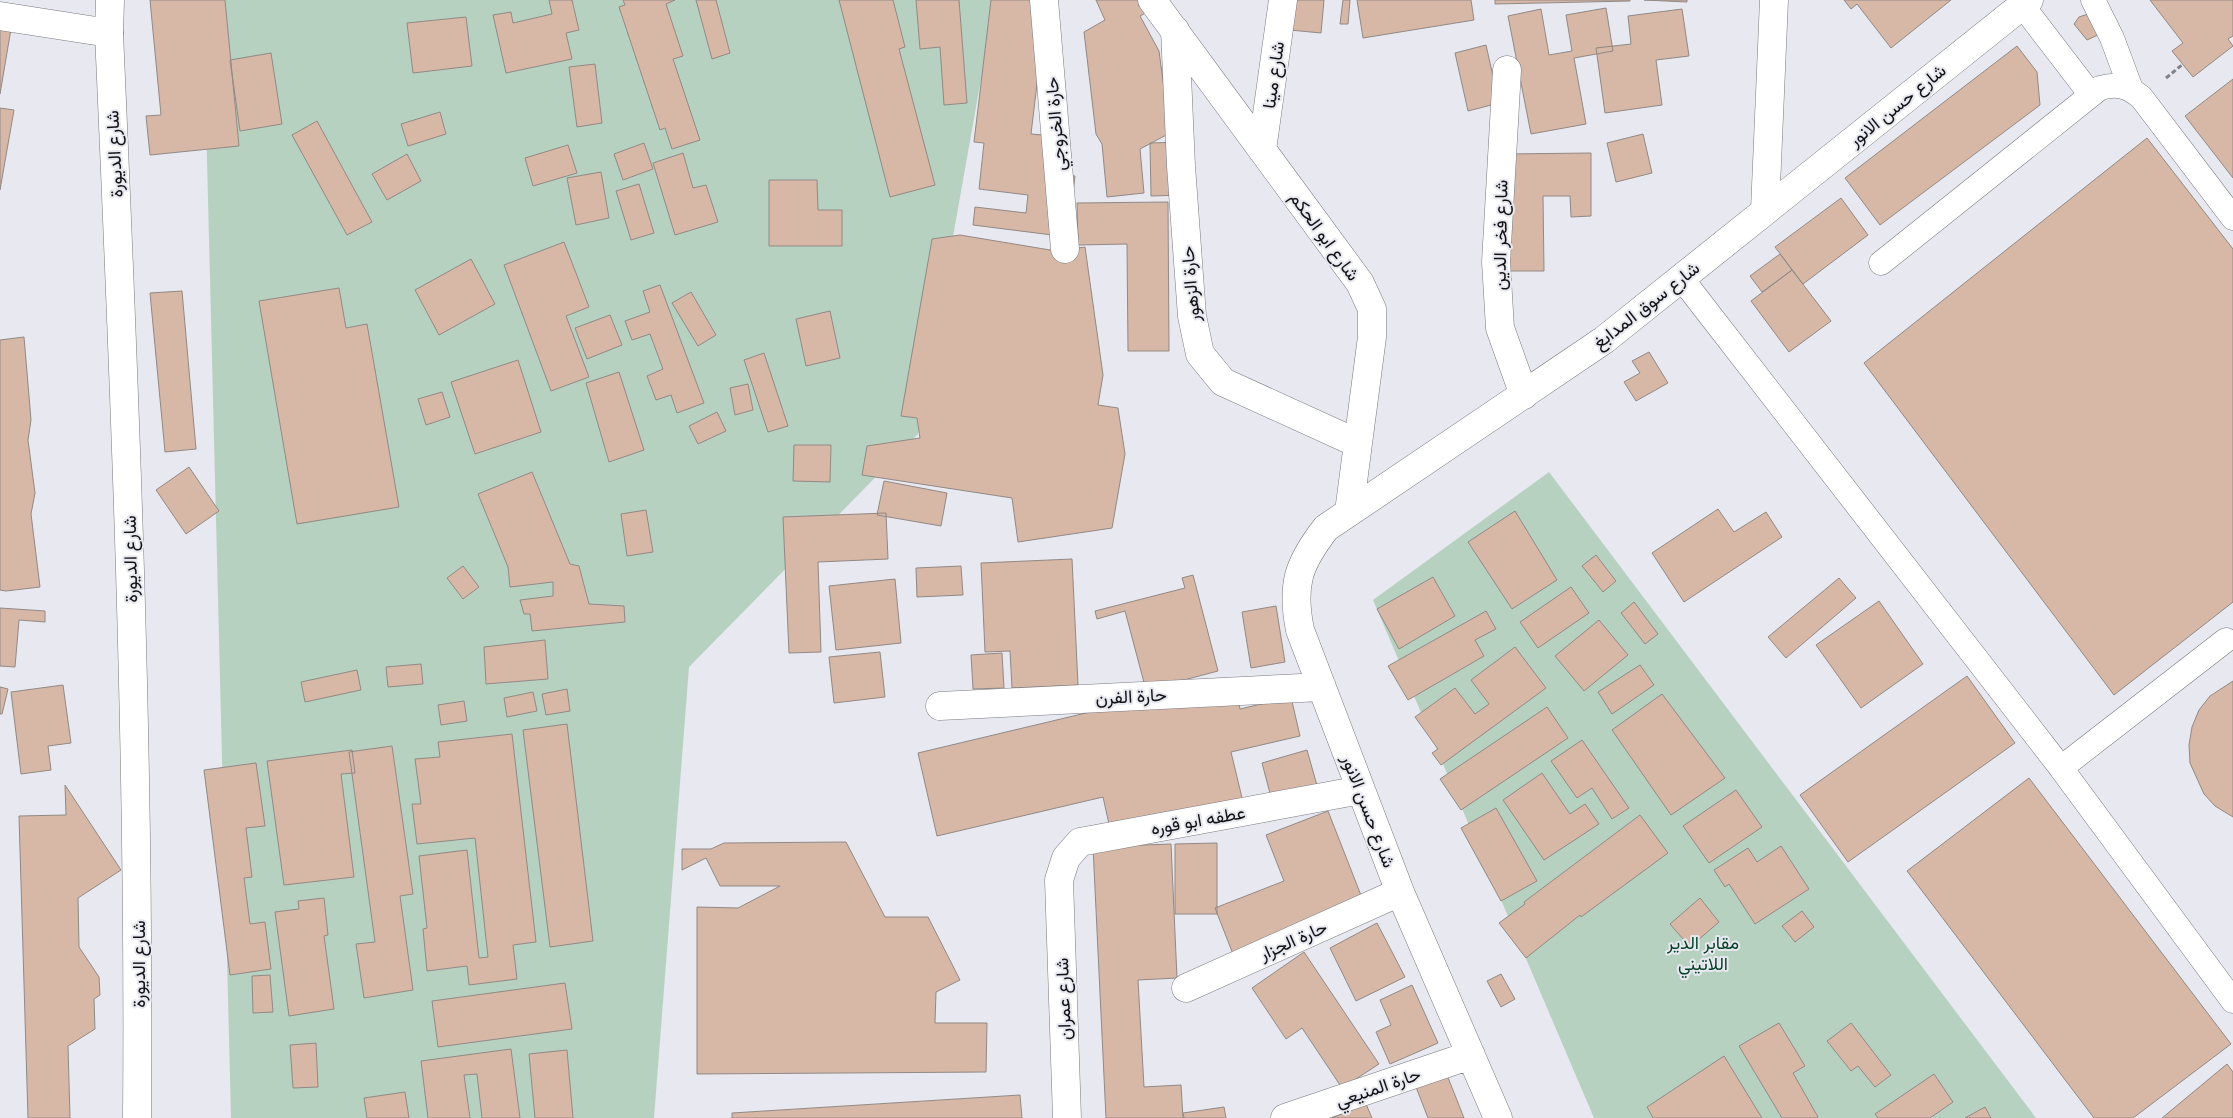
<svg xmlns="http://www.w3.org/2000/svg" width="2233" height="1118" font-family="Roboto,Vazirmatn,sans-serif">
<style>
.green{fill:#b7d1c0}
.building{fill:#d7b7a6;stroke:#918985}
.lines{fill:none;stroke-linecap:round;stroke-linejoin:round}
.service-casing{stroke:#797980;stroke-width:25}
.minor-casing{stroke:#797980;stroke-width:29}
.tertiary-casing{stroke:#797980;stroke-width:29}
.path{stroke:#828288;stroke-width:3;stroke-dasharray:5 2.5;stroke-linecap:butt}
.service{stroke:#fff;stroke-width:24}
.minor{stroke:#fff;stroke-width:28}
.tertiary{stroke:#fff;stroke-width:28}
.labels{text-anchor:middle;dominant-baseline:central;stroke-width:4;stroke-linejoin:round;paint-order:stroke}
.street-label{font-size:18px;fill:#111114;stroke:#e8e8f0}
.park-label{font-size:18px;fill:#023e23;stroke:#e8e8f0}
</style>
<rect width="100%" height="100%" fill="#e8e8f0"/>
<path class="green" d="M203,0H995L918,434L689,667L654,1118H231Z
M1549,472L2036,1118H1594L1373,600Z"/>
<path class="building" d="M150,0H225L239,146L150,155L146,116L161,115Z
M549,0H572L579,30L566,33L572,59L506,73L493,15L511,12L513,23L552,14Z
M623,0H675L666,4L683,56L673,59L700,140L672,149L665,128L660,130L619,7L625,5Z
M696,0H716L730,53L712,59Z
M839,0H893L905,47L899,49L935,185L890,197Z
M916,0H959L967,103L944,105L940,47L920,49Z
M991,0H1047L1031,134L1055,136L1050,174L1075,176L1068,237L973,225L975,207L1026,213L1028,195L979,189L984,143L974,142Z
M1096,0H1153L1157,7L1140,16L1159,51L1170,133L1140,149L1144,193L1107,197L1102,144L1096,134L1084,32L1105,20Z
M1293,0H1324L1321,33L1290,30Z
M1343,0H1350L1348,24H1340Z
M1357,0H1471L1474,20L1363,38Z
M1495,0H1630V1L1495,4Z
M1644,0H1687V2Z
M1844,0H1951L1891,48L1857,4L1851,9Z
M2150,0H2233V36L2228,39L2233,46L2193,77L2172,51L2183,43Z
M1606,8L1613,51L1574,58L1586,124L1531,134L1508,16L1541,9L1549,55L1572,51L1566,15Z
M1682,9L1689,56L1656,60L1662,105L1605,113L1596,48L1631,44L1628,16Z
M2088,14L2098,35L2087,40L2074,24L2079,17Z
M466,17L472,66L413,73L407,23Z
M0,21L12,23L0,94Z
M1486,45L1499,103L1468,111L1455,53Z
M2017,46L2037,72L2040,105L1880,225L1845,178Z
M271,53L282,124L240,131L230,60Z
M595,64L602,123L577,127L569,67Z
M2233,79V178L2185,116Z
M0,108L14,110L0,190Z
M440,112L446,134L408,146L401,124Z
M317,121L372,222L347,235L292,135Z
M1643,134L1652,173L1616,182L1607,143Z
M2147,138L2233,249V602L2114,695L1864,363Z
M1183,142L1184,195L1151,196L1150,143Z
M644,143L653,169L623,180L614,154Z
M568,145L577,173L533,186L525,158Z
M683,153L693,188L706,185L718,222L675,235L653,163Z
M1591,153V216L1571,217L1570,196H1543L1544,271H1508L1507,154Z
M407,154L421,181L387,200L372,174Z
M601,172L609,218L576,225L567,178Z
M769,180H817L818,210H842V246H769Z
M639,184L654,233L631,240L616,191Z
M1841,198L1868,235L1803,284L1775,247Z
M1168,202L1169,351H1128L1127,244L1078,245L1077,203Z
M960,235L1056,251L1085,247L1103,375L1098,405L1118,408L1125,454L1112,528L1018,542L1012,498L862,475L867,446L920,438L917,418L901,416L932,239Z
M564,242L589,307L566,316L589,377L551,391L504,265Z
M1780,254L1792,270L1762,292L1750,276Z
M471,259L495,304L439,335L415,290Z
M1792,270L1831,321L1789,352L1751,301Z
M660,285L704,403L677,413L671,395L656,400L647,376L663,369L650,334L632,340L625,321L650,312L643,291Z
M339,288L346,328L367,324L399,507L297,524L259,301Z
M182,291L196,449L165,452L150,293Z
M691,292L716,335L698,346L672,303Z
M830,311L840,358L806,366L796,319Z
M610,315L622,345L587,359L575,328Z
M24,337L31,420L28,440L35,493L31,514L40,587L6,591L0,590V340Z
M1649,352L1668,383L1636,401L1624,382L1640,373L1632,361Z
M764,353L788,426L768,432L744,360Z
M518,360L541,432L475,454L451,382Z
M619,372L644,450L609,462L586,383Z
M748,384L753,410L735,415L730,388Z
M442,392L450,417L426,425L418,399Z
M717,412L726,431L698,444L689,426Z
M794,445H831L830,482L793,481Z
M189,467L219,511L186,534L156,490Z
M532,472L570,564L579,566L589,604L624,606L625,622L532,631L530,614H524L520,600L553,596V582L510,587L508,567L478,494Z
M884,481L947,493L941,526L877,515Z
M1718,509L1734,532L1766,512L1782,537L1684,602L1652,553Z
M646,510L653,552L627,556L621,514Z
M1515,511L1557,580L1512,609L1468,542Z
M886,513L888,559L818,562L821,652L789,653L783,517Z
M1596,555L1616,581L1603,592L1582,566Z
M1072,559L1078,685L1012,688L1010,651L985,652L981,563Z
M463,566L479,587L463,599L447,578Z
M961,566L963,595L917,597L916,568Z
M1193,575L1218,671L1146,690L1125,611L1097,619L1095,611L1185,588L1182,578Z
M1433,577L1455,616L1399,649L1377,609Z
M1839,578L1856,598L1786,658L1768,637Z
M895,579L901,643L836,650L829,586Z
M1571,587L1589,613L1538,648L1520,622Z
M1879,601L1923,664L1861,708L1816,645Z
M1634,602L1658,634L1645,644L1621,613Z
M1276,606L1285,662L1251,668L1242,612Z
M0,608L45,611V622L19,620L15,667L0,666Z
M1486,611L1496,629L1475,640L1484,656L1408,700L1388,666Z
M1599,620L1628,655L1584,691L1555,656Z
M545,640L548,679L486,684L484,647Z
M1515,647L1546,688L1441,765L1432,753L1438,749L1415,717L1455,688L1475,714L1489,704L1471,680Z
M880,652L885,697L834,703L829,657Z
M1002,653L1004,688L973,689L971,655Z
M421,664L423,684L388,687L386,667Z
M1640,665L1654,685L1612,714L1598,692Z
M357,670L361,690L305,702L301,682Z
M1967,676L2015,743L1848,862L1800,795Z
M1233,678L1240,709L1291,697L1300,736L1231,752L1243,802L1111,833L1103,797L937,836L918,753Z
M2233,681V817L2215,806L2204,794L2190,763L2189,745L2192,727L2199,710L2210,696Z
M63,685L71,743L48,746L51,770L21,774L11,692Z
M0,687L8,689L2,714H0Z
M567,689L570,711L546,715L542,694Z
M533,692L537,711L507,717L504,698Z
M1662,694L1725,778L1671,815L1612,730Z
M464,701L467,721L441,725L438,705Z
M1547,707L1568,738L1461,810L1440,779Z
M567,724L593,941L550,947L523,730Z
M512,734L536,942L513,945L517,979L469,985L467,966L427,971L423,929L427,928L419,856L467,850L479,958L488,957L475,838L417,844L412,804H421L415,759L440,757L438,742Z
M1582,740L1629,808L1612,819L1592,788L1577,798L1551,761Z
M392,746L413,894L400,896L413,990L364,998L356,944L375,942L349,752Z
M352,750L355,773L341,774L354,877L284,885L267,761Z
M1307,750L1318,789L1272,801L1262,763Z
M256,763L265,826L246,828L252,877L244,878L250,924L265,922L271,969L230,975L204,770Z
M1542,773L1570,814L1585,804L1599,824L1544,860L1503,800Z
M2029,778L2231,1044L2133,1118H2094L1907,871Z
M65,785L121,870L78,898L79,947L99,977L100,995L94,999L95,1029L68,1046L70,1118H28L19,816L66,815Z
M1736,790L1762,827L1709,863L1683,826Z
M1496,808L1537,881L1501,901L1461,828Z
M1328,811L1364,903L1233,954L1215,908L1284,881L1266,835Z
M1640,815L1668,853L1581,917L1580,915L1526,958L1499,923L1525,904L1524,902Z
M846,842L885,917H928L960,980L936,992L935,1023H987L986,1072L697,1074V907L738,908L780,886H720L706,858L682,870V849H711L724,843Z
M1217,843V914H1175V844Z
M1171,844L1177,978L1138,980L1144,1087L1181,1085L1183,1118H1106L1093,847Z
M1781,846L1809,889L1755,924L1729,884L1725,887L1714,870L1748,848L1757,862Z
M324,898L328,935L324,936L334,1009L289,1016L275,912L299,909L298,901Z
M1700,898L1719,922L1690,947L1670,924Z
M1802,911L1814,927L1795,942L1782,926Z
M1377,923L1405,977L1356,1001L1330,948Z
M1304,952L1379,1064L1342,1088L1302,1028L1286,1039L1252,988Z
M1501,974L1515,999L1501,1007L1487,981Z
M270,975L273,1012L253,1013L252,976Z
M565,983L572,1029L438,1047L432,1001Z
M1412,985L1438,1043L1390,1064L1376,1032L1391,1025L1380,1000Z
M1779,1023L1805,1066L1793,1073L1818,1117L1816,1118H1782L1739,1046Z
M1851,1023L1891,1075L1875,1087L1858,1066L1851,1071L1827,1041Z
M316,1043L318,1087L293,1088L290,1045Z
M511,1049L520,1118H482L477,1074L464,1075L470,1118H428L421,1061Z
M567,1050L573,1118H535L529,1054Z
M1724,1056L1762,1118H1653L1647,1107Z
M2227,1064L2233,1072V1118H2162Z
M1934,1074L1953,1102L1930,1118H1878L1875,1114Z
M1447,1075L1464,1118H1428L1416,1087Z
M405,1092L409,1118H367L364,1098Z
M1020,1095L1022,1118H732V1113Z
M1366,1104L1372,1118H1332Z
M1224,1107L1226,1118H1184L1183,1113Z
M1985,1107L1991,1118H1965Z"/>
<g class="lines">
<g class="service-casing">
<path id="service" d="M2093,0L2112,38L2131,89
M2022,5L2091,95
M1881,263L2100,88C2117,83 2127,86 2141,97L2233,218
M1682,279L2061,768L2233,1001
M2061,768L2226,640"/>
</g>
<g class="minor-casing">
<path id="minor" d="M1044,0L1065,249
M1152,0L1360,283L1372,309V337L1349,512
M0,16L109,33
M1175,30L1181,166L1192,316L1200,354L1223,382L1357,443
M1507,70L1496,262L1500,328L1524,395
M1262,150L1283,0
M1765,210L1774,0
M940,706L1322,687
M1186,988L1400,892
M1067,1118L1059,880L1066,858L1080,842L1361,790
M1285,1118L1471,1055
M1498,1118L1400,892L1300,630C1291,585 1298,564 1326,528L1604,340L2029,0"/>
</g>
<g class="tertiary-casing">
<path id="tertiary" d="M110,0L109,33C125,394 140,756 137,1118"/>
</g>
<path class="path" d="M2166,78L2183,64"/>
<use href="#service" class="service"/>
<use href="#minor" class="minor"/>
<use href="#tertiary" class="tertiary"/>
</g>
<g class="labels">
<g class="street-label">
<text transform="translate(1273 75) rotate(-82)">شارع مينا</text>
<text transform="translate(1897 105) rotate(-39)">شارع حسن الانور</text>
<text transform="translate(1055 124) rotate(-95)">حارة الخروجي</text>
<text transform="translate(114 154) rotate(-93)">شارع الديورة</text>
<text transform="translate(1500 235) rotate(-89)">شارع فخر الدين</text>
<text transform="translate(1325 236) rotate(54)">شارع ابو الحكم</text>
<text transform="translate(1190 284) rotate(-95)">حارة الزهور</text>
<text transform="translate(1646 305) rotate(-38)">شارع سوق المدابغ</text>
<text transform="translate(130 559) rotate(-91)">شارع الديورة</text>
<text transform="translate(1131 696) rotate(-3)">حارة الفرن</text>
<text transform="translate(1369 811) rotate(69)">شارع حسن الانور</text>
<text transform="translate(1198 820) rotate(-10)">عطفه ابو قوره</text>
<text transform="translate(1293 940) rotate(-24)">حارة الجزار</text>
<text transform="translate(138 964) rotate(-90)">شارع الديورة</text>
<text transform="translate(1063 999) rotate(-92)">شارع عمران</text>
<text transform="translate(1378 1087) rotate(-19)">حارة المنيعي</text>
</g>
<g class="park-label">
<text x="1703" y="942">مقابر الدير<tspan x="1703" dy="21">اللاتيني</tspan></text>
</g>
</g>
</svg>
